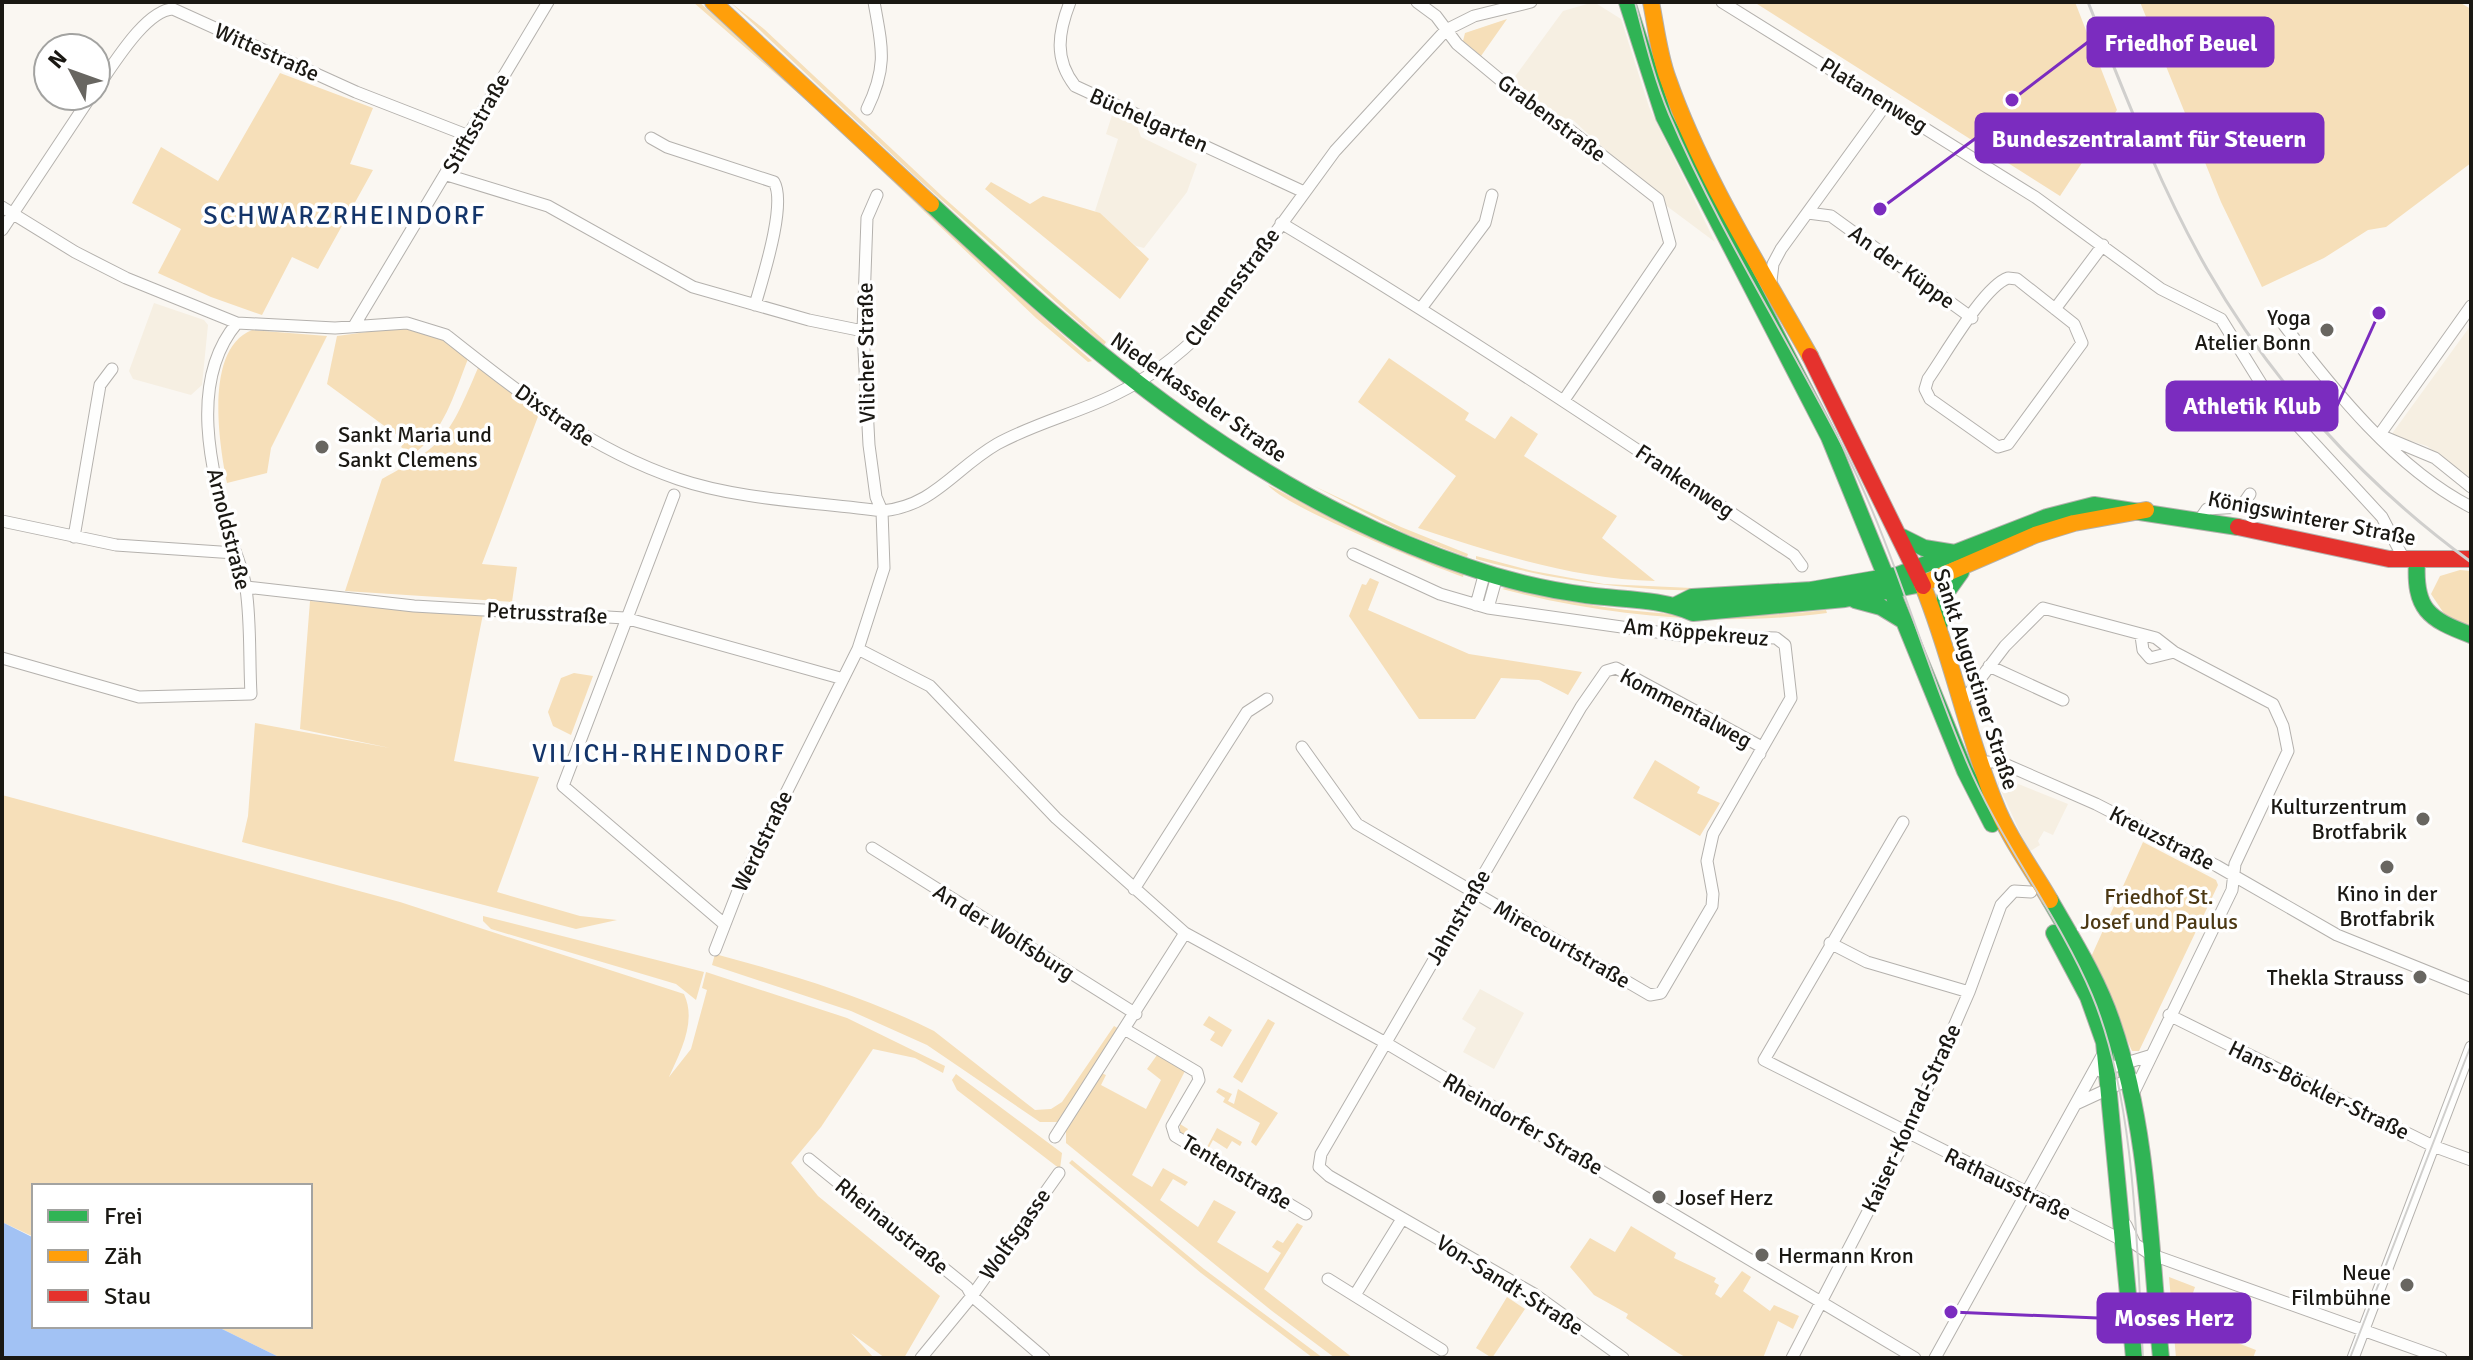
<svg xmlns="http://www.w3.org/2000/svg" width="2473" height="1360" font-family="Signika,sans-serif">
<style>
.built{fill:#f6efe2}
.green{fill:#f6dfb9}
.water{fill:#a2c2f4}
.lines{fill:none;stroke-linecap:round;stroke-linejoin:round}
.stream{stroke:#a2c2f4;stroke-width:3}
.street-casing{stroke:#b4b1ad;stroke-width:13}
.fast-casing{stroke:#b4b1ad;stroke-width:18}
.slow-casing{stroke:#b4b1ad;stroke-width:18}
.jam-casing{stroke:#b4b1ad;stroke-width:18}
.street{stroke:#fefefd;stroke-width:11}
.fast{stroke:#30b455;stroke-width:16}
.slow{stroke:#ff9f0a;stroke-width:16}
.jam{stroke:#e5322d;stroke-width:16}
.tram{stroke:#d0cfcd;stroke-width:2}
.rail{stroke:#d0cfcd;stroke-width:3}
.poi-dot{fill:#686661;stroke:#fff;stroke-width:3}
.labels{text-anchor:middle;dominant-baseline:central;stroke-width:7;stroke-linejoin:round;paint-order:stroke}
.street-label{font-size:22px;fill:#1a1813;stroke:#fff}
.poi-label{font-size:22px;fill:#1a1813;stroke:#fff;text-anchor:end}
.park-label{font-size:22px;fill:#4c3813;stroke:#fff}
.quarter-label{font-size:26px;letter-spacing:2px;fill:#14356a;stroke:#fff}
.leader{fill:none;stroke:#7b2cbf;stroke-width:3}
.callout-dot{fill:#7b2cbf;stroke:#fff;stroke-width:3}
.callout{fill:#7b2cbf;stroke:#7b2cbf;stroke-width:3}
.callout-label{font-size:24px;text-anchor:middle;font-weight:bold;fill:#fff}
</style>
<rect width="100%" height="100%" fill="#faf7f2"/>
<path class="built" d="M1594,2L1621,19L1649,107L1715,242L1664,204L1573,120L1552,115L1511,82L1563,11Z
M1113,112L1136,123L1141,137L1197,164L1187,192L1144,248L1136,246L1095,211L1118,139L1106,134Z
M154,303L204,320L208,325L202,385L191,395L133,379L129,371Z
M2471,325V481L2427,446L2391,435Z
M2001,777L2068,804L2053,835L2044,831L2038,841L2040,845L2029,852L1998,784Z
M1480,989L1524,1013L1494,1069L1463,1052L1476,1028L1462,1019Z"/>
<path class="green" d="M693,2H699C834,118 958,244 1092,361L1088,362L1036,318L824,116Z
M730,2L764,29L943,197L1106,342L1104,345L918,179Z
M1754,2H2075L2117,110L2060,196Z
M2140,2H2459L2471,9V163L2386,227L2368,230L2324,258L2262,287L2221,202Z
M1507,19L1481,56L1463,41L1465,33Z
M280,73L373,108L350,164L373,170L318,269L292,257L262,315L211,297L158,273L181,229L132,203L161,147L218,181Z
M991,182L1030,204L1043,196L1100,213L1149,259L1120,299L985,189Z
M404,327L445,341L468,359C454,394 444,433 412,455L401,447L405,441L327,384L337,336Z
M252,330L327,336L271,448L267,473L227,483C219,443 204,349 252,330Z
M1389,358L1469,413L1465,420L1495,439L1511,416L1538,434L1524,456L1617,516L1602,538L1655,581C1574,579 1494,553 1418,528L1456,476L1358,402Z
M478,368L539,414L482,564L517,567L512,602L345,591L382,479C447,444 449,435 478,368Z
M1268,485L1337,521L1464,574L1463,577C1430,565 1283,506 1268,485Z
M1314,486L1401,527L1468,554L1467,557L1406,534Z
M1476,556L1533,571L1604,584L1736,590C1645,593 1563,583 1476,559Z
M2460,570L2471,571V628L2445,615L2431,594L2440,576Z
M1370,578L1379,582L1368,610L1469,654L1582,672L1568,695L1539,680L1501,678L1475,719H1419L1349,616L1362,584L1366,585Z
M1508,587C1611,615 1720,622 1826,610L1827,613C1720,627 1607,617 1502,589Z
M310,601L483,614L454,761L539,777L497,892L580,916L617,920L576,929L242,842L248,816L255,723L390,748L300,729Z
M574,673L593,676L571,735L553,726L548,712L561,678Z
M1655,760L1700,787L1697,793L1720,803L1700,836L1633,798Z
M2,795L400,902L684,994C697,1022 680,1052 669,1077L691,1049L707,990L702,988L706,972L847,1018L945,1066L943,1073L915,1058L873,1049L821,1127L791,1163L818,1196L940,1296L904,1358H885L851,1333L874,1358H281L216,1326H310V1186H34V1237L2,1222Z
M2143,842L2216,880L2218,885L2139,1051H2132L2091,957Z
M483,916L704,972L696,1000L676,984L491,929L483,921Z
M715,954C790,974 864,996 934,1031L1035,1110L1051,1109L1062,1102L1114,1026L1121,1030L1059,1122H1040L927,1045L851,1011L712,965Z
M1209,1016L1232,1030L1222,1047L1210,1040L1215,1032L1203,1025Z
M1268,1019L1275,1023L1242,1083L1233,1077Z
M1157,1055L1185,1071L1132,1175L1152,1187L1163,1168L1188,1182L1185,1186L1173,1179L1160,1200L1198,1227L1214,1200L1236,1212L1217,1242L1268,1273L1281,1253L1272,1247L1277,1240L1283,1243L1297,1223L1303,1226L1264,1289L1353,1358H1335L1272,1311L1066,1143V1128L1101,1073L1106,1075L1101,1085L1146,1109L1161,1080L1147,1069Z
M956,1074L1062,1153L1060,1169L957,1090L952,1080Z
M1219,1088L1232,1094L1228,1101L1234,1104L1238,1089L1278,1113L1256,1146L1251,1142L1260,1123L1223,1102L1225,1098L1216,1092Z
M1180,1124L1188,1129L1185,1135L1207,1147L1217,1128L1242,1142L1240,1146L1232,1141L1227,1149L1213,1140L1207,1151L1180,1135Z
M1072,1160L1204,1269L1323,1358H1313L1201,1273L1069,1163Z
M1631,1226L1676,1253L1674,1258L1716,1278L1714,1282L1719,1285L1715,1294L1721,1298L1742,1271L1751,1277L1743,1291L1770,1311L1774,1305L1799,1316L1793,1329L1778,1321L1763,1358H1687L1678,1353L1626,1318L1628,1314L1594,1295L1570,1267L1590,1238L1615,1252Z
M2169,1277L2195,1287L2183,1322L2256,1350L2253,1358H2176Z
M1507,1297L1525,1309L1492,1358L1476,1348Z"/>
<path class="water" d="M2,1222L34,1238V1326H216L281,1358H2Z"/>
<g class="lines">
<path class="stream" d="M2,5L3,2"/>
<g class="street-casing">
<path id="street" d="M1070,2C1058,33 1054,59 1075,86L1304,192
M1417,2L1436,16L1457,44L1552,123L1570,130L1658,199L1670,244L1564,400
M1722,2L2035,197L2161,289L2221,319L2265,390L2382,517L2405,561
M96,89C112,67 145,10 173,9L356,92L469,136
M867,109C888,66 882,47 874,2
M651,138L667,147L774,182C787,204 762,280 755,305
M447,175L548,206L693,287L809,320L863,331
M2,207L75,252L126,278L237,323L335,328L407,323L446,335C519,393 589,449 678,479C739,500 817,502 882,511C934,506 954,469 997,444C1035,423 1078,413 1116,394C1151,377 1178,356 1205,329L1335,151L1446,30L1474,16L1531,2
M1808,213L1831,216L1972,318
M1281,223C1456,328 1625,441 1794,555L1802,566
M2,230L91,96
M2008,278L2017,279L2074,324L2082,343L2008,444L1998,447L1930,399L1925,389L1928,379C1945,355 1984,286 2008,278Z
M1771,281L1773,264L1781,249L1887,103
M1422,307L1485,223L1492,195
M2055,309L2103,245
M2284,325C2334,391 2397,469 2471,507
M354,326L548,2
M2380,434L2471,306
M2387,438L2435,458L2471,487
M674,495L563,786L723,923
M2200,519L2207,509L2241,507L2250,494
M2,521L116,545L235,553
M74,537L100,385L112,369
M246,587L414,606L625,618L840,678
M1476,605L1485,572
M1488,608L1497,576
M2141,636L2143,650L2150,658L2174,652
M858,649L930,686L1056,818L1185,933L1386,1043L1915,1358
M2,658L139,697L251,694C249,659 251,623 246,589C244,571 235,553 230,536C211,470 188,381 237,323
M1989,666L2063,700
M1961,704L2005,646L2043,608L2156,638L2174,652L2273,704L2283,726L2288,751L2235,864L2232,890L2133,1094
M1302,747L1357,824L1650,995L1661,993L1712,906L1713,894L1707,861L1713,834L1791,698L1785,645L1776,638L1678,635L1488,608L1440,594L1353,554
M1979,762H2000L2096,804L2217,866L2337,935L2471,989
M1903,822L1764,1060L2124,1241
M872,848L1136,1014
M1134,889L1247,712L1267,699
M1830,943L1867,962L1969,992
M715,950L741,883L858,649L884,568L882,511L876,497L869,445L863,331L867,218L877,195
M2169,1015L2433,1146L2471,1160
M1126,1030L1197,1072L1199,1080L1172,1126L1175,1136L1306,1214
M2100,1071L2149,1056
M2078,1103L2132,1078
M1055,1137L1185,933
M809,1159L967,1287L972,1296L1044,1358
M2126,1225L2135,1244L2150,1254L2441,1358
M1328,1279L1442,1350
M1355,1295L1402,1219
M921,1358L972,1296L1059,1173
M1623,1358L1534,1294L1329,1176L1319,1167L1321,1154L1581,707L1606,671L1616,668L1760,746V754
M1792,1358L1902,1146L1969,992L2001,905L2014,891L2031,892
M1935,1358L2102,1056
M2353,1358L2471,1047"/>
</g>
<g class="fast-casing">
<path id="fast" d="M1627,2L1664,117L1829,437L1965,771L1992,824
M931,204C1090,352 1258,497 1468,567C1505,580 1548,590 1586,595C1622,600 1660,598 1693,613L1845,599L1922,584
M1902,537L1924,548L1955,553
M2417,561C2414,609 2428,619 2471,635
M1855,600L1881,607L1904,621
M1676,605L1692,597L1811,590L1898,575L2047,517L2094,505L2238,527
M1939,625L1946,593L1961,572
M2050,900C2073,940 2099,981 2113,1025C2149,1131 2150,1248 2161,1358
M2054,933L2088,997L2104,1042L2134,1358"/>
</g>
<g class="slow-casing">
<path id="slow" d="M713,2L931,204
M1651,2C1656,27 1659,55 1668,79C1702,176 1760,267 1810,356
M1922,584L2035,535L2074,523L2146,510
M1923,586C1952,657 1966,732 1995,803C2008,837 2032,869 2050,900"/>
</g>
<g class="jam-casing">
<path id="jam" d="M1810,356L1923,586
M2238,527L2389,559H2471"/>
</g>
<use href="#street" class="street"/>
<use href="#fast" class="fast"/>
<use href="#slow" class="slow"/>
<use href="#jam" class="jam"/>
<path class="tram" d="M1635,2C1645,40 1654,78 1669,114C1718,229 1786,336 1843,447C1894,547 1921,653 1964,755C1998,840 2057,912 2092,995C2135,1098 2137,1246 2143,1358
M2350,1358L2471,1045"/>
<path class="rail" d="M2088,2C2124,92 2159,185 2207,269C2273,384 2364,484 2471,562"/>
</g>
<g class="poi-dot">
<circle cx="2327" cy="330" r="8"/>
<circle cx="322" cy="447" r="8"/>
<circle cx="2423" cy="819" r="8"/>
<circle cx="2387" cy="867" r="8"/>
<circle cx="2420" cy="977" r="8"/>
<circle cx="1659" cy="1197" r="8"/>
<circle cx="1762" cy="1255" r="8"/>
<circle cx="2407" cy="1285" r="8"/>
</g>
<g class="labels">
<g class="street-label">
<text transform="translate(267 52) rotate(24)">Wittestraße</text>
<text transform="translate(1874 95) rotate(32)">Platanenweg</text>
<text transform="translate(1552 118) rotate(37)">Grabenstraße</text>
<text transform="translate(1149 120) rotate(24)">Büchelgarten</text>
<text transform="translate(476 123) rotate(-60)">Stiftsstraße</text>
<text transform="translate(1902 267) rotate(36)">An der Küppe</text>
<text transform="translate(1232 287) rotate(-53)">Clemensstraße</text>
<text transform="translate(866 353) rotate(-91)">Vilicher Straße</text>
<text transform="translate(1199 397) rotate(35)">Niederkasseler Straße</text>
<text transform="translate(555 415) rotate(35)">Dixstraße</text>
<text transform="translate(1685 481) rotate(34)">Frankenweg</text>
<text transform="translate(2312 518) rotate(11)">Königswinterer Straße</text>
<text transform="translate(229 529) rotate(76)">Arnoldstraße</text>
<text transform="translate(547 613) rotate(3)">Petrusstraße</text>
<text transform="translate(1696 632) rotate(5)">Am Köppekreuz</text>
<text transform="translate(1976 679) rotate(72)">Sankt Augustiner Straße</text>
<text transform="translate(1686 708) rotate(28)">Kommentalweg</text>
<text transform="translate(2162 838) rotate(27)">Kreuzstraße</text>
<text transform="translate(762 841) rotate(-64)">Werdstraße</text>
<text transform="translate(1458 917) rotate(-60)">Jahnstraße</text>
<text transform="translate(1004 932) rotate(32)">An der Wolfsburg</text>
<text transform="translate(1562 944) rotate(30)">Mirecourtstraße</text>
<text transform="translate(2319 1090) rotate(26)">Hans-Böckler-Straße</text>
<text transform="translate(1911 1118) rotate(-65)">Kaiser-Konrad-Straße</text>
<text transform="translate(1523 1124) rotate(30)">Rheindorfer Straße</text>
<text transform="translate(1237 1172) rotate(31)">Tentenstraße</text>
<text transform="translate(2008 1184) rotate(26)">Rathausstraße</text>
<text transform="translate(892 1226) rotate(39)">Rheinaustraße</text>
<text transform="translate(1015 1234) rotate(-55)">Wolfsgasse</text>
<text transform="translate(1510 1285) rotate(32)">Von-Sandt-Straße</text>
</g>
<g class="poi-label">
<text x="2311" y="317">Yoga<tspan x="2311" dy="25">Atelier Bonn</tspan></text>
<text x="338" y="434" text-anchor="start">Sankt Maria und<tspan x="338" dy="25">Sankt Clemens</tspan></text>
<text x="2407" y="806">Kulturzentrum<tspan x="2407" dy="25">Brotfabrik</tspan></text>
<text x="2387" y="893" text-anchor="middle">Kino in der<tspan x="2387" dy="25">Brotfabrik</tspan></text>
<text x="2404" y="977">Thekla Strauss</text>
<text x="1675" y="1197" text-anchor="start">Josef Herz</text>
<text x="1778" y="1255" text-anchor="start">Hermann Kron</text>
<text x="2391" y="1272">Neue<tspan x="2391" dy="25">Filmbühne</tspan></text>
</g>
<g class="park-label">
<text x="2159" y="896">Friedhof St.<tspan x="2159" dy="25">Josef und Paulus</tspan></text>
</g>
<g class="quarter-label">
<text x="345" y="216">SCHWARZRHEINDORF</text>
<text x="659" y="754">VILICH-RHEINDORF</text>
</g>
</g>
<path class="leader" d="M2012 100L2088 42M1880 209L1976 138M2379 313L2337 406M1951 1312L2098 1318"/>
<g class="callout-dot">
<circle cx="2012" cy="100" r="8"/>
<circle cx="1880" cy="209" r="8"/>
<circle cx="2379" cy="313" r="8"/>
<circle cx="1951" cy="1312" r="8"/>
</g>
<g class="callout">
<rect x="2088" y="18" width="185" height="48" rx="8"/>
<rect x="1976" y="114" width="347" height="48" rx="8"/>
<rect x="2167" y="382" width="170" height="48" rx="8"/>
<rect x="2098" y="1294" width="152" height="48" rx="8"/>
</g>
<g class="callout-label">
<text x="2181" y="51">Friedhof Beuel</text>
<text x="2149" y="147">Bundeszentralamt für Steuern</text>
<text x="2252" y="414">Athletik Klub</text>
<text x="2174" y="1326">Moses Herz</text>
</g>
<rect width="2473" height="1360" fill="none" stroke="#1a1813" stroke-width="8"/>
<rect x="32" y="1184" width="280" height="144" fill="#ffffff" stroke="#a3a3a1" stroke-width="2"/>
<rect x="48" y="1210" width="40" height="12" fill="#30b455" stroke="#a3a3a1" stroke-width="2"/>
<text x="104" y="1224" font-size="24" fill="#1a1813">Frei</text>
<rect x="48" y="1250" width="40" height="12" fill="#ff9f0a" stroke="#a3a3a1" stroke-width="2"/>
<text x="104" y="1264" font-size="24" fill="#1a1813">Zäh</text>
<rect x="48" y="1290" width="40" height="12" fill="#e5322d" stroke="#a3a3a1" stroke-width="2"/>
<text x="104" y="1304" font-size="24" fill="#1a1813">Stau</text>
<g transform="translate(72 72) rotate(311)"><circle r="38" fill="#ffffff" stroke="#a3a3a1" stroke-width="2"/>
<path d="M0-6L14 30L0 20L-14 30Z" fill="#686661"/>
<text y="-12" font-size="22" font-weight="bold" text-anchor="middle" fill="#1a1813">N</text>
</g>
</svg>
